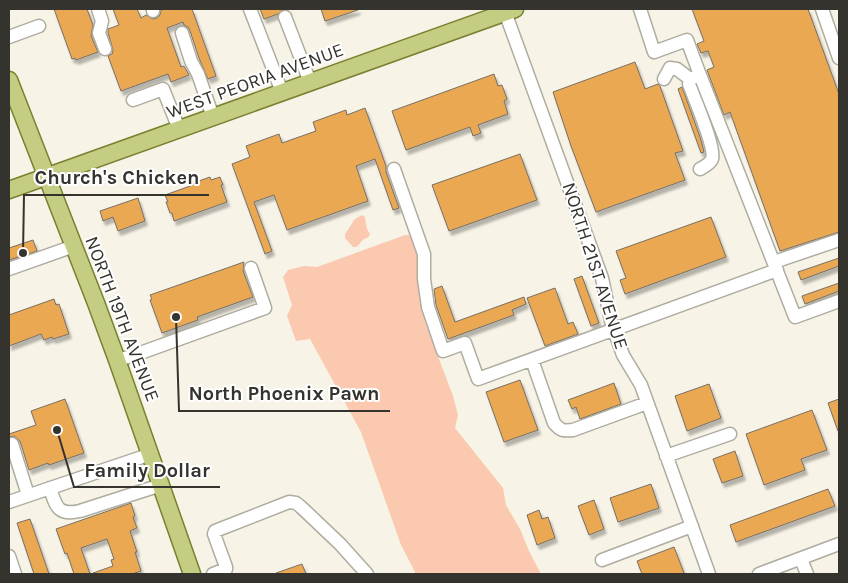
<svg xmlns="http://www.w3.org/2000/svg" width="848" height="583" font-family="Karla,sans-serif">
<style>
.green{fill:#fbc9af}
.building{fill:#eaa852;stroke:#776f66;filter:url(#shadow)}
.lines{fill:none;stroke-linecap:round;stroke-linejoin:round}
.minor-casing{stroke:#afaca0;stroke-width:15}
.major-casing{stroke:#798130;stroke-width:19}
.minor{stroke:#fff;stroke-width:12}
.major{stroke:#c5cd83;stroke-width:16}
.labels{text-anchor:middle;dominant-baseline:central;stroke-width:4;stroke-linejoin:round;paint-order:stroke}
.street-label{font-size:19px;fill:#34332e;stroke:#fff}
.leader{fill:none;stroke:#34332e;stroke-width:2}
.callout-dot{fill:#34332e;stroke:#fff;stroke-width:2}
.callout-label{font-size:20px;text-anchor:middle;font-weight:bold;fill:#34332e;stroke:#fff;stroke-width:4;stroke-linejoin:round;paint-order:stroke}
</style>
<defs>
<filter id="shadow"><feDropShadow dx="2.5" dy="4.5" stdDeviation="1" flood-color="#0004"/></filter>
</defs>
<rect width="100%" height="100%" fill="#f7f3e7"/>
<path class="green" d="M362,215L365,217L367,229L370,234L369,236C369,237 364,239 364,239C359,242 360,248 353,247L345,238V234L355,219Z
M405,235H409L413,238L419,259L420,299L425,322L453,396L458,415L455,428L503,488L506,505L520,529L529,551L541,574H416L401,545L361,432L310,339L296,341L287,316L292,305L283,277L288,270L304,266L317,267Z"/>
<path class="building" d="M54,9H87L93,25L91,36L98,52L76,60L75,58L72,59Z
M113,9H137L141,18L146,15L153,19L157,18L160,15L161,10L165,9H192L216,76L208,79L199,58L190,31L188,27L184,25L183,22L167,28L181,67L184,66L189,75L171,82L168,74L121,91L108,56L112,54L113,50L108,33V29L119,25Z
M260,9H289V10L283,9L278,14L264,19Z
M321,9H358V10L325,21Z
M692,9H808L839,94V232L780,251L730,112L724,115L707,70L714,67L708,51L701,53L697,44L704,41Z
M635,62L645,89L658,84L660,86L683,151L675,153L685,180L596,212L571,146L553,92Z
M494,74L498,86L502,85L507,99L504,101L508,114L478,125L481,133L473,136L470,127L406,150L392,111Z
M682,87L700,137L704,152L701,153L678,89Z
M365,108L386,166V172L399,208L393,210L375,159L356,166L368,201L287,230L274,195L254,202L272,251L265,254L232,164L250,157L246,146L279,134L282,143L316,131L313,122L346,110L347,115Z
M520,154L537,200L449,231L432,185Z
M210,177L211,180L220,177L223,185H221L227,202L174,221L172,213H170L166,202H168L165,195L193,185V183Z
M138,198L145,221L118,231L113,217L103,221L100,211Z
M711,217L726,257L625,294L620,280L626,278L616,251Z
M33,240L37,251L9,260V248Z
M839,258V266L801,280L798,272Z
M244,262L243,271L253,297L197,317L198,320L162,333L150,300L152,299L150,295Z
M582,276L599,323L591,326L574,279Z
M839,283V291L805,304L802,296Z
M442,286L455,322L524,297L526,304L512,310L514,315L448,339L436,305L434,289Z
M555,288L568,324L573,322L578,334L545,346L527,298Z
M54,299L56,305L59,304L69,334L53,339L52,337L44,340L41,334L9,346V315Z
M520,380L538,430L504,442L486,392Z
M614,383L621,404L580,419L576,407L572,409L568,400Z
M709,384L721,418L687,431L675,396Z
M65,399L84,453L49,465L48,463L29,470L20,441L14,436L9,437V434L36,425L31,411Z
M839,399V431H838L828,403Z
M812,410L827,450L801,459L805,470L764,485L746,434Z
M735,451L743,476L722,483L713,459Z
M651,484L659,508L618,522L610,498Z
M828,489L835,506L736,542L730,525Z
M594,500L604,529L589,535L578,506Z
M131,503L135,516L133,517L137,528L130,531L137,552H135L141,571L132,574H94L93,573L113,566L111,560L114,559L107,539L81,548L90,574H74L67,553L65,554L56,529Z
M539,510L542,519L548,517L555,538L537,545L527,515Z
M30,519L49,574H34L17,523Z
M674,547L684,573L680,574H642L637,561Z
M302,564L306,574H276V573Z"/>
<g class="lines">
<g class="minor-casing">
<path id="minor" d="M98,9L102,21L99,33L105,49
M153,9V11
M250,9L282,92
M640,9L654,52L687,40L700,75
M822,9L839,58
M505,12L602,278L611,321L623,355L641,385L709,574
M285,17L310,82
M182,33L191,61L198,74L213,117
M9,37L39,26
M664,79L670,68L677,69L690,79
M133,100L163,89L179,129
M394,169L424,254V279L428,307L443,351L465,343L478,379L777,270
M700,169C705,166 710,164 712,159C716,148 694,98 689,84L690,79L700,75L795,317L839,301
M774,262L839,240
M9,269L74,246
M117,360L132,356L265,308L251,268
M532,360L554,423C561,431 563,431 573,430L647,403
M12,444L28,495
M666,456L730,434
M50,488C56,507 58,516 80,511L161,485
M9,502L151,454
M9,556L15,574
M801,559L807,574
M602,560L692,526
M213,574L226,569V567L214,534L215,531L289,502L296,503L301,507L340,544L367,574
M759,574L839,544"/>
</g>
<g class="major-casing">
<path id="major" d="M9,80L96,303L117,360L192,574
M9,190L515,9"/>
</g>
<use href="#minor" class="minor"/>
<use href="#major" class="major"/>
</g>
<g class="labels">
<g class="street-label">
<text transform="translate(255 81) rotate(-20)">WEST PEORIA AVENUE</text>
<text transform="translate(595 266) rotate(72)">NORTH 21ST AVENUE</text>
<text transform="translate(122 319) rotate(69)">NORTH 19TH AVENUE</text>
</g>
</g>
<path class="leader" d="M23 253L24 195H209M176 317L179 411H390M57 430L74 487H220"/>
<g class="callout-dot">
<circle cx="23" cy="253" r="5"/>
<circle cx="176" cy="317" r="5"/>
<circle cx="57" cy="430" r="5"/>
</g>
<g class="callout-label">
<text x="117" y="184">Church's Chicken</text>
<text x="284" y="400">North Phoenix Pawn</text>
<text x="147" y="477">Family Dollar</text>
</g>
<rect width="848" height="583" fill="none" stroke="#34332e" stroke-width="20"/>
</svg>
